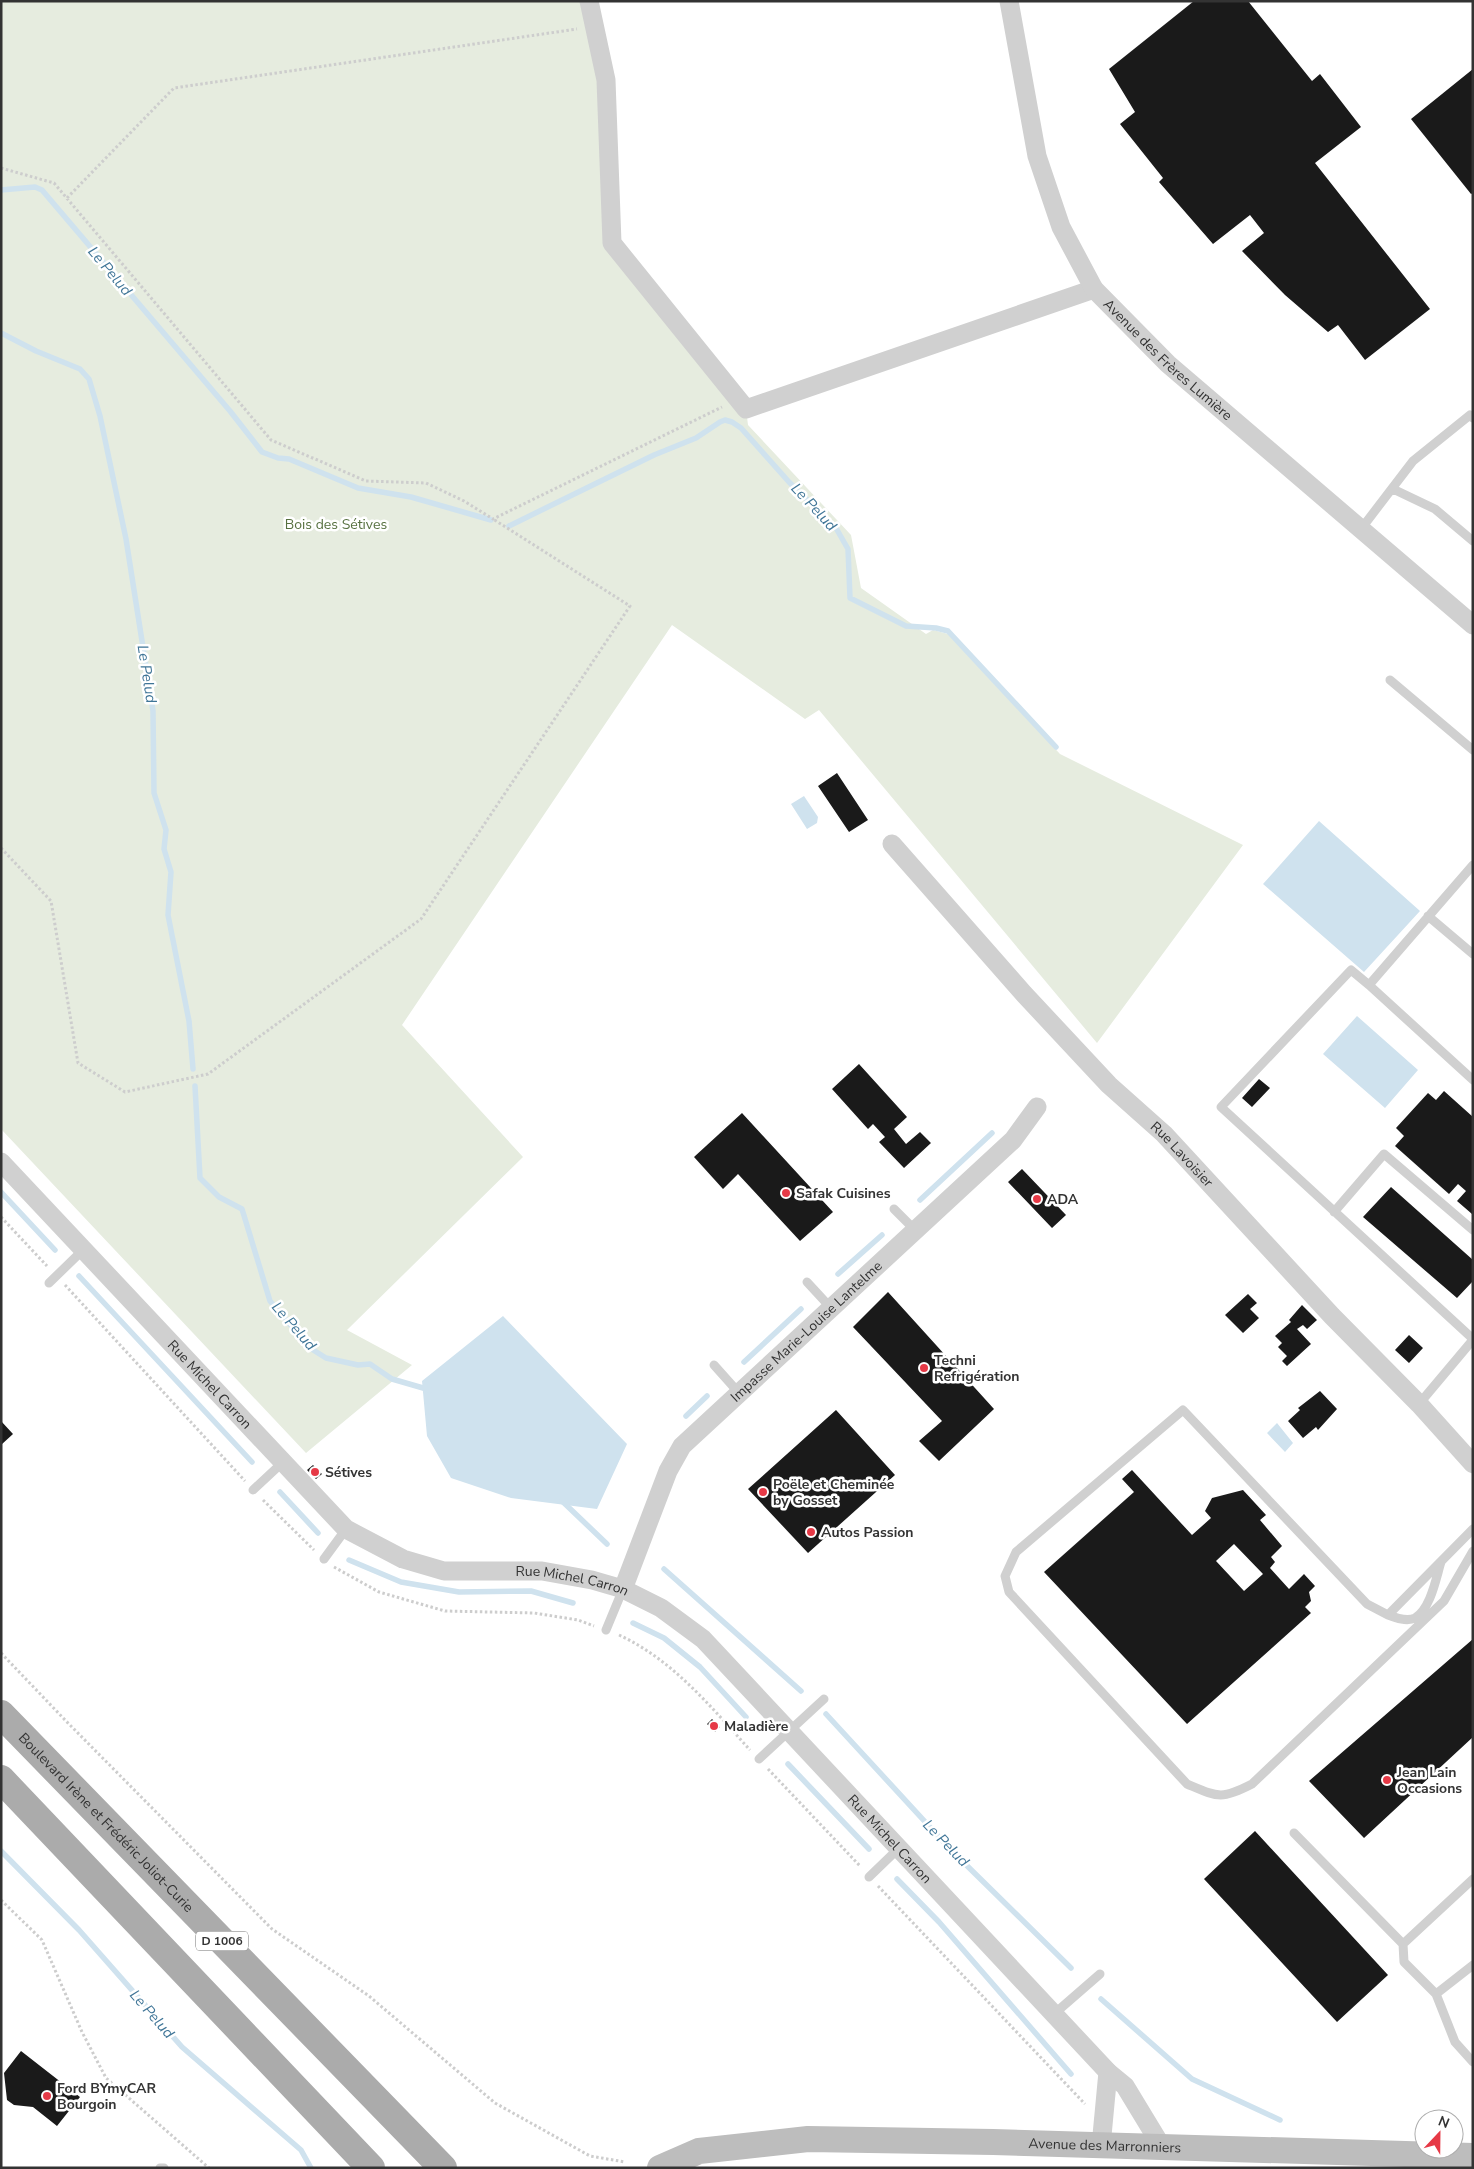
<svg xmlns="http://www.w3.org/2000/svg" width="1474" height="2169" font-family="'Nunito Sans',sans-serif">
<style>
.green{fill:#e6ecdf}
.water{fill:#cfe2ee}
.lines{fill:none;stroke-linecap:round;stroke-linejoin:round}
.stream{stroke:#cfe2ee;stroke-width:5.5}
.building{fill:#1a1a1a;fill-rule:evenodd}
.path{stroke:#cdcdcd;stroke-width:3;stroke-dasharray:2.5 2.5;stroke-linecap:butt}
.lane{stroke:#d0d0d0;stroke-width:9}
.street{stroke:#d0d0d0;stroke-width:19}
.secondary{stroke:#bdbdbd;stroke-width:26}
.primary{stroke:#ababab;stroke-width:28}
.poi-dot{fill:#e63946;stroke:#fff;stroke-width:2}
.labels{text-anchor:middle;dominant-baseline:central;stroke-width:5;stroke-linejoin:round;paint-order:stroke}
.shield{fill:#fff;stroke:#707070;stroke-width:1}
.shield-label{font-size:12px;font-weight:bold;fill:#333}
.street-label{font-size:14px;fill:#333;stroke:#fff}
.park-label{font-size:14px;fill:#56703f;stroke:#fff}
.poi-label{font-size:14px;font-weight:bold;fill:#333;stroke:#fff;text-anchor:start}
.water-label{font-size:15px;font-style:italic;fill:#3f7597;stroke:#fff}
</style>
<rect width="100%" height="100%" fill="#fff"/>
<path class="green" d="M1,1H585L606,80L612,243L746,409L748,425L851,535L861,588L926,634L933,630L948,634L1060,754L1243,845L1097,1043L819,710L805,719L672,625L402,1025L523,1157L347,1330L412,1365L306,1453L1,1129Z"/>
<path class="water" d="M804,796L818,817L817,823L807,829L791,804Z
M1319,821L1420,911L1364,972L1263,884Z
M1357,1016L1418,1070L1385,1108L1323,1054Z
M503,1316L627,1444L597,1509L511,1498L451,1478L427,1436L422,1381Z
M1277,1423L1293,1443L1285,1452L1267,1433Z"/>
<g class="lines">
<path class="stream" d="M1,190L35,187L42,190L230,411L262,452L278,458L289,459L358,488L411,497L491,520
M1,333L36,351L80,369L89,379L100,416L126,539L153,711L154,793L166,830L164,849L171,872L168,915L189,1021L193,1069
M509,526L654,455L696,438L720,422L725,420L732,422L741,428L789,482L836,528L848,549L850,598L906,626L936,628L948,631L1056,747
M195,1086L200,1178L219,1197L242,1209L270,1301L310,1348L326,1358L358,1365L370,1364L392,1379L430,1390
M1,1192L55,1250
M920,1200L992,1133
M838,1274L882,1235
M79,1276L252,1462
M744,1362L801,1309
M686,1416L707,1396
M280,1492L318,1533
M562,1501L607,1544
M349,1560L401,1582L459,1592L531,1591L573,1603
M664,1569L801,1691
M633,1623L664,1638L700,1667L746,1717
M826,1714L951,1850L1071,1968
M788,1764L869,1849
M1,1851L79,1930L182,2047L301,2150L311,2168
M897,1879L939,1922L1071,2074
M1101,1999L1192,2079L1280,2120"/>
</g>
<path class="building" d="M1194,1H1248L1312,81L1320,74L1361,127L1315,163L1430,309L1365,360L1338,325L1328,332L1285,295L1242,251L1264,233L1250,215L1213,244L1159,182L1163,178L1120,124L1135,112L1109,69Z
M1473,69V193L1471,194L1411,119Z
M837,773L868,820L849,832L818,786Z
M859,1064L907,1117L894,1129L906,1144L920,1132L931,1143L904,1168L879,1142L885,1137L873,1124L868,1129L832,1089Z
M1259,1079L1270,1088L1252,1107L1242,1098Z
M1444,1091L1473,1117L1472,1214L1457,1201L1466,1191L1458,1184L1449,1194L1395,1146L1404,1136L1396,1128L1428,1093L1436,1100Z
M742,1113L833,1212L800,1241L738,1174L723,1189L694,1157Z
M1022,1169L1066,1215L1052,1228L1008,1182Z
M1391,1187L1473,1260V1281L1457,1298L1363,1217Z
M888,1292L994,1409L939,1461L919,1441L942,1421L853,1327Z
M1248,1294L1257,1303L1250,1309L1259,1318L1243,1333L1225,1315Z
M1302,1305L1317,1320L1307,1329L1303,1325L1297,1329L1311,1344L1287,1366L1282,1361L1287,1356L1278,1347L1282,1343L1275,1336L1291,1322L1289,1320Z
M1409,1335L1423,1348L1409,1363L1395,1350Z
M1320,1391L1337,1409L1318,1430L1316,1427L1303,1438L1288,1421L1300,1410L1298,1408Z
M836,1410L895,1475L808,1553L748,1489Z
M1,1421L13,1434L1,1445Z
M313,1465L322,1474L316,1479L307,1470Z
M1132,1470L1192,1535L1211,1518L1205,1511L1212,1498L1243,1490L1266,1515L1260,1520L1282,1546L1271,1557L1275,1562L1270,1568L1289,1589L1304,1574L1315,1586L1309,1592L1311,1601L1305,1607L1311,1613L1187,1724L1044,1572L1134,1492L1122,1479ZM1234,1544L1263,1574L1244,1591L1216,1561Z
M1473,1639V1737L1364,1838L1309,1781Z
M712,1719L720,1727L715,1732L707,1724Z
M1255,1831L1388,1975L1337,2022L1204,1879Z
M21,2051L80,2097L57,2126L33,2107L14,2105L7,2100L4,2073Z"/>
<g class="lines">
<path class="path" d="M1,168L54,183L271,440L366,481L426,483L464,501L493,519L722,407
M67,198L174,88L577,29
M1,848L51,901L78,1063L125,1092L208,1074L421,919L630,606L493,519
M1,1217L47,1266
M65,1285L245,1481
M263,1500L314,1550
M334,1567L379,1592L445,1611L534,1613L578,1620L594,1626
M619,1635C673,1660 711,1707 750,1750
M1,1653L66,1721L272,1929L369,1996L495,2103L590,2156L625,2162
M768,1769L860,1866
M878,1886L1085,2104
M1,1900L42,1940L82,2032L106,2078L209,2168"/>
<path class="lane" d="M1393,489L1435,509L1473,541
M1361,529L1413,461L1470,415L1473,418
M1390,680L1473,750
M1473,865L1369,985L1351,970L1221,1107L1473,1339
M1428,916L1473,954
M1369,985L1473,1080
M894,1209L915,1230
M1334,1212L1384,1154L1473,1230
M807,1282L831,1308
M49,1283L83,1250
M714,1365L739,1393
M1419,1404L1472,1341
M253,1490L282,1463
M1473,1529L1388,1615L1367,1604L1183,1410L1016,1552L1005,1576L1009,1592L1187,1784C1218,1797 1221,1800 1252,1784L1444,1601L1473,1551
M324,1559L346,1529
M1388,1615C1396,1618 1407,1622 1415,1618C1431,1608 1436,1578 1441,1562
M606,1630L623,1589
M759,1759L824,1699
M1294,1833L1403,1944L1473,1879
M869,1877L898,1849
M1403,1944L1404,1962L1436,1994L1455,2042L1473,2062
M1436,1994L1473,1965
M1054,2014L1100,1974
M160,2168H164"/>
<g class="street">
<path d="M589,1L606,80L612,243L746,409L1094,289"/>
<path id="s1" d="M1009,1L1037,156L1061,227L1094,289L1168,364L1473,625"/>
<path id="s2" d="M892,844L1024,994L1109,1085L1164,1134L1332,1316L1419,1404L1473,1464"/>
<path id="s3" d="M1,1162L346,1529L403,1559L444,1571H542L592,1580L623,1589L661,1608L703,1639L1108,2072L1125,2086L1162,2147"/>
<path id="s4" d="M623,1589L668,1471L682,1446L1013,1140L1037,1107"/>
<path d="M1101,2146L1108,2072"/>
</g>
<path class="secondary" id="s5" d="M660,2168L699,2151L808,2139L993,2142L1473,2156"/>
<g class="primary">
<path id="s6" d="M1,1714L443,2168"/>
<path d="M1,1779L371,2168"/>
</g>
</g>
<g class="poi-dot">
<circle cx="786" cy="1193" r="5"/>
<circle cx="1037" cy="1199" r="5"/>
<circle cx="924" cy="1368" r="5"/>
<circle cx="315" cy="1472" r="5"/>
<circle cx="763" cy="1492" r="5"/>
<circle cx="811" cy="1532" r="5"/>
<circle cx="714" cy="1726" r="5"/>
<circle cx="1387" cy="1780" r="5"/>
<circle cx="47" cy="2096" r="5"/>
</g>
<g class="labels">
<rect class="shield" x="196" y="1931.5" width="52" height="19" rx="4"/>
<g class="shield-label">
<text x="222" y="1941">D 1006</text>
</g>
<g class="street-label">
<text stroke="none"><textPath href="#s1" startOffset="405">Avenue des Frères Lumière</textPath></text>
<text stroke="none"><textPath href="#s2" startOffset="425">Rue Lavoisier</textPath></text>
<text stroke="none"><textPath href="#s4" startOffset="324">Impasse Marie-Louise Lantelme</textPath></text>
<text stroke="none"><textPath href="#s3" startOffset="305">Rue Michel Carron</textPath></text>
<text stroke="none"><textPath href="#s3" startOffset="740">Rue Michel Carron</textPath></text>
<text stroke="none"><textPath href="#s6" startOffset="151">Boulevard Irène et Frédéric Joliot-Curie</textPath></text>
<text stroke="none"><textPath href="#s3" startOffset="1160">Rue Michel Carron</textPath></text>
<text stroke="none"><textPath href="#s5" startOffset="449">Avenue des Marronniers</textPath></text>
</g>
<g class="park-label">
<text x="336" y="524">Bois des Sétives</text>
</g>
<g class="poi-label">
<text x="796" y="1193">Safak Cuisines</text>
<text x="1047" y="1199">ADA</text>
<text x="934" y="1360">Techni<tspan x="934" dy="16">Refrigération</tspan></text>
<text x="325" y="1472">Sétives</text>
<text x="773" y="1484">Poële et Cheminée<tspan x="773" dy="16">by Gosset</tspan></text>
<text x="821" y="1532">Autos Passion</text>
<text x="724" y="1726">Maladière</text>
<text x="1397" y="1772">Jean Lain<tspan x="1397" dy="16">Occasions</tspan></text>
<text x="57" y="2088">Ford BYmyCAR<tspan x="57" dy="16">Bourgoin</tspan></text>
</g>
<g class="water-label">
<text transform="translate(110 271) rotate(50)">Le Pelud</text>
<text transform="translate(814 507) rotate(47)">Le Pelud</text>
<text transform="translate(147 674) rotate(81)">Le Pelud</text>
<text transform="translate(294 1326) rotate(49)">Le Pelud</text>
<text transform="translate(946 1843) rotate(46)">Le Pelud</text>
<text transform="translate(152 2014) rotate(49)">Le Pelud</text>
</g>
</g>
<rect width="1474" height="2169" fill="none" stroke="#333333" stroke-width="5"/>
<g transform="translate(1439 2134) rotate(22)"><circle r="24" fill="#ffffff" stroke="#adadad"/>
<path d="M0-4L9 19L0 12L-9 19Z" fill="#e63946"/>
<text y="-8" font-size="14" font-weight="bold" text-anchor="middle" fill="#333333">N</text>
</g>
</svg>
